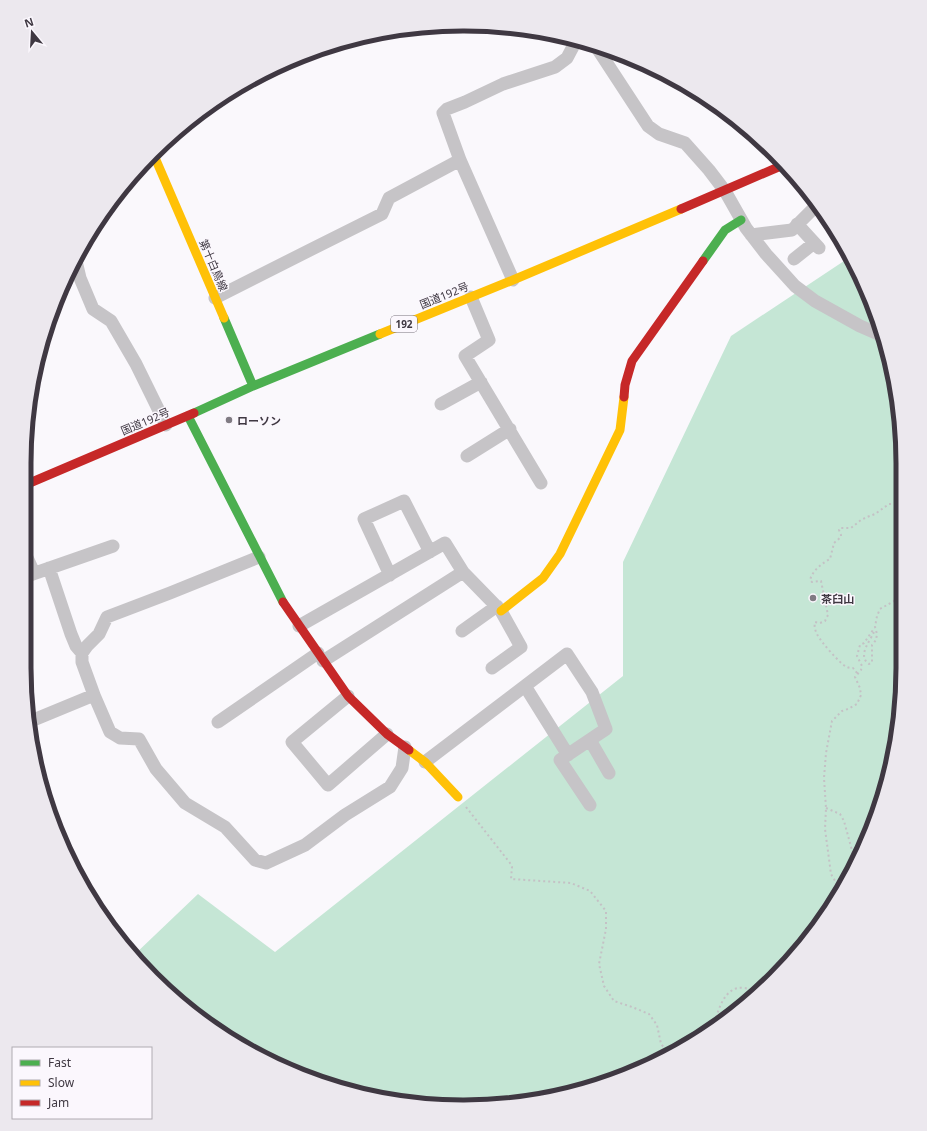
<svg xmlns="http://www.w3.org/2000/svg" width="927" height="1131" font-family="'Noto Sans','Noto Sans JP',sans-serif">
<style>
.green{fill:#c5e6d5}
.lines{fill:none;stroke-linecap:round;stroke-linejoin:round}
.path{stroke:#c4c1c5;stroke-width:2;stroke-dasharray:2 3;stroke-linecap:butt}
.street{stroke:#c6c4c7;stroke-width:13}
.fast{stroke:#4caf50;stroke-width:9}
.slow{stroke:#ffc107;stroke-width:9}
.jam{stroke:#c62828;stroke-width:9}
.poi-dot{fill:#807b83;stroke:#fbf7fd;stroke-width:1.5}
.labels{text-anchor:middle;dominant-baseline:central;stroke-width:3;stroke-linejoin:round;paint-order:stroke}
.shield{fill:#fbf7fd;stroke:#77717a;stroke-width:1}
.shield-label{font-size:10px;font-weight:bold;fill:#3f3842}
.street-label{font-size:11px;fill:#3f3842;stroke:#fbf7fd}
.poi-label{font-size:11px;font-weight:bold;fill:#3f3842;stroke:#fbf7fd;text-anchor:start}
.rim{fill:none;stroke:#3f3842;stroke-width:5}
</style>
<rect width="100%" height="100%" fill="#faf8fc"/>
<path class="green" d="M850,257L858,269L888,350L902,435V696L888,781L858,862L794,957L731,1016L658,1062L549,1099L435,1106L322,1084L220,1033L133,957V956L198,894L275,952L623,676V562L731,336Z"/>
<g class="lines">
<path class="path" d="M857,673L853,668C851,668 849,668 847,667C841,665 820,641 817,634C815,630 814,626 815,622L820,623L825,621L828,615L821,581L812,582L810,580C813,570 821,564 830,559L834,543L841,537V535L839,530L840,528H851L861,520L867,517L875,514L889,504H902
M466,807L510,863L512,867L511,879L571,883L590,891L606,911V929L599,964L604,986L614,1001L632,1007L649,1014L657,1025L661,1044L666,1050L675,1051
M826,808L840,814L844,821L856,865
M840,889L831,874L825,829L826,808L824,778L826,753L832,721L842,711L848,709L857,704L861,695L860,688L855,677L861,670L862,666L857,656L860,645L864,643L873,630L874,632C870,641 857,656 869,664L872,662V645L876,640L877,634L875,627L877,616L880,609L894,601L896,597L902,594
M714,1027C717,1011 725,985 744,988C748,988 752,991 756,993"/>
<path class="street" d="M595,45L648,126L659,134L685,143L709,170L725,191L746,228L766,254L795,286L815,301L860,326L883,336
M797,224L819,248
M751,235L792,230L815,207
M794,259L814,243
M76,261L80,278L93,309L111,321L136,364L166,425
M513,280L460,160L443,113L447,109L465,102L503,84L555,67L567,58L576,41
M471,297L489,340L465,356L541,483
M215,298L312,249L382,214L389,198L460,160
M441,404L481,382
M467,456L510,429
M24,551L34,573
M49,568L71,634L76,646L82,653
M390,575L364,519L404,501L430,552
M24,577L113,546
M299,626L445,543L463,572L501,611L521,647L492,668
M462,631L497,606
M323,661L463,572
M525,686L568,755
M94,695L110,732L120,738L139,739L156,769L185,803L225,827L255,860L266,863L305,845L345,815L390,787L402,768L405,747
M348,696L292,742L328,785L387,734
M31,721L94,695L82,662V653L87,646L99,634L107,617L170,593L259,557
M218,722L318,653
M590,740L609,773
M425,762L567,654L592,692L606,729L560,760L590,805"/>
<path class="fast" d="M703,261L725,230L741,220
M224,318L253,386
M194,413L253,386L380,334
M188,416L283,602"/>
<path class="slow" d="M153,153L224,318
M380,334L513,280L681,209
M501,611L543,578L560,554L620,430L624,397
M409,750L425,762L458,797"/>
<path class="jam" d="M681,209L783,165
M624,397L625,385L632,361L703,261
M25,485L194,413
M283,602L348,696L387,734L409,750"/>
</g>
<g class="poi-dot">
<circle cx="229" cy="420" r="4"/>
<circle cx="813" cy="598" r="4"/>
</g>
<g class="labels">
<rect class="shield" x="391" y="316" width="26" height="16" rx="3"/>
<g class="shield-label">
<text x="404" y="324">192</text>
</g>
<g class="street-label">
<text transform="translate(214 265) rotate(67)">第十白鳥線</text>
<text transform="translate(444 295) rotate(-22)">国道192号</text>
<text transform="translate(145 421) rotate(-23)">国道192号</text>
</g>
<g class="poi-label">
<text x="237" y="420">ローソン</text>
<text x="821" y="598">茶臼山</text>
</g>
</g>
<path d="M0 0H927V1131H0ZM463 31H464A432 432 0 0 1 896 463V668A432 432 0 0 1 464 1100H463A432 432 0 0 1 31 668V463A432 432 0 0 1 463 31Z" fill="#ece8ee" fill-rule="evenodd"/>
<path class="rim" d="M463 31H464A432 432 0 0 1 896 463V668A432 432 0 0 1 464 1100H463A432 432 0 0 1 31 668V463A432 432 0 0 1 463 31Z"/>
<rect x="12" y="1047" width="140" height="72" fill="#fbf7fd" stroke="#b0abb2"/>
<rect x="20" y="1060" width="20" height="6" fill="#4caf50" stroke="#b0abb2"/>
<text x="48" y="1067" font-size="12" fill="#3f3842">Fast</text>
<rect x="20" y="1080" width="20" height="6" fill="#ffc107" stroke="#b0abb2"/>
<text x="48" y="1087" font-size="12" fill="#3f3842">Slow</text>
<rect x="20" y="1100" width="20" height="6" fill="#c62828" stroke="#b0abb2"/>
<text x="48" y="1107" font-size="12" fill="#3f3842">Jam</text>
<g transform="translate(32 32) rotate(342)" stroke="#fbf7fd" stroke-width="3" paint-order="stroke">
<path d="M0-3L7 15L0 10L-7 15Z" fill="#3f3842"/>
<text y="-6" font-size="11" font-weight="bold" text-anchor="middle" fill="#3f3842">N</text>
</g>
</svg>
